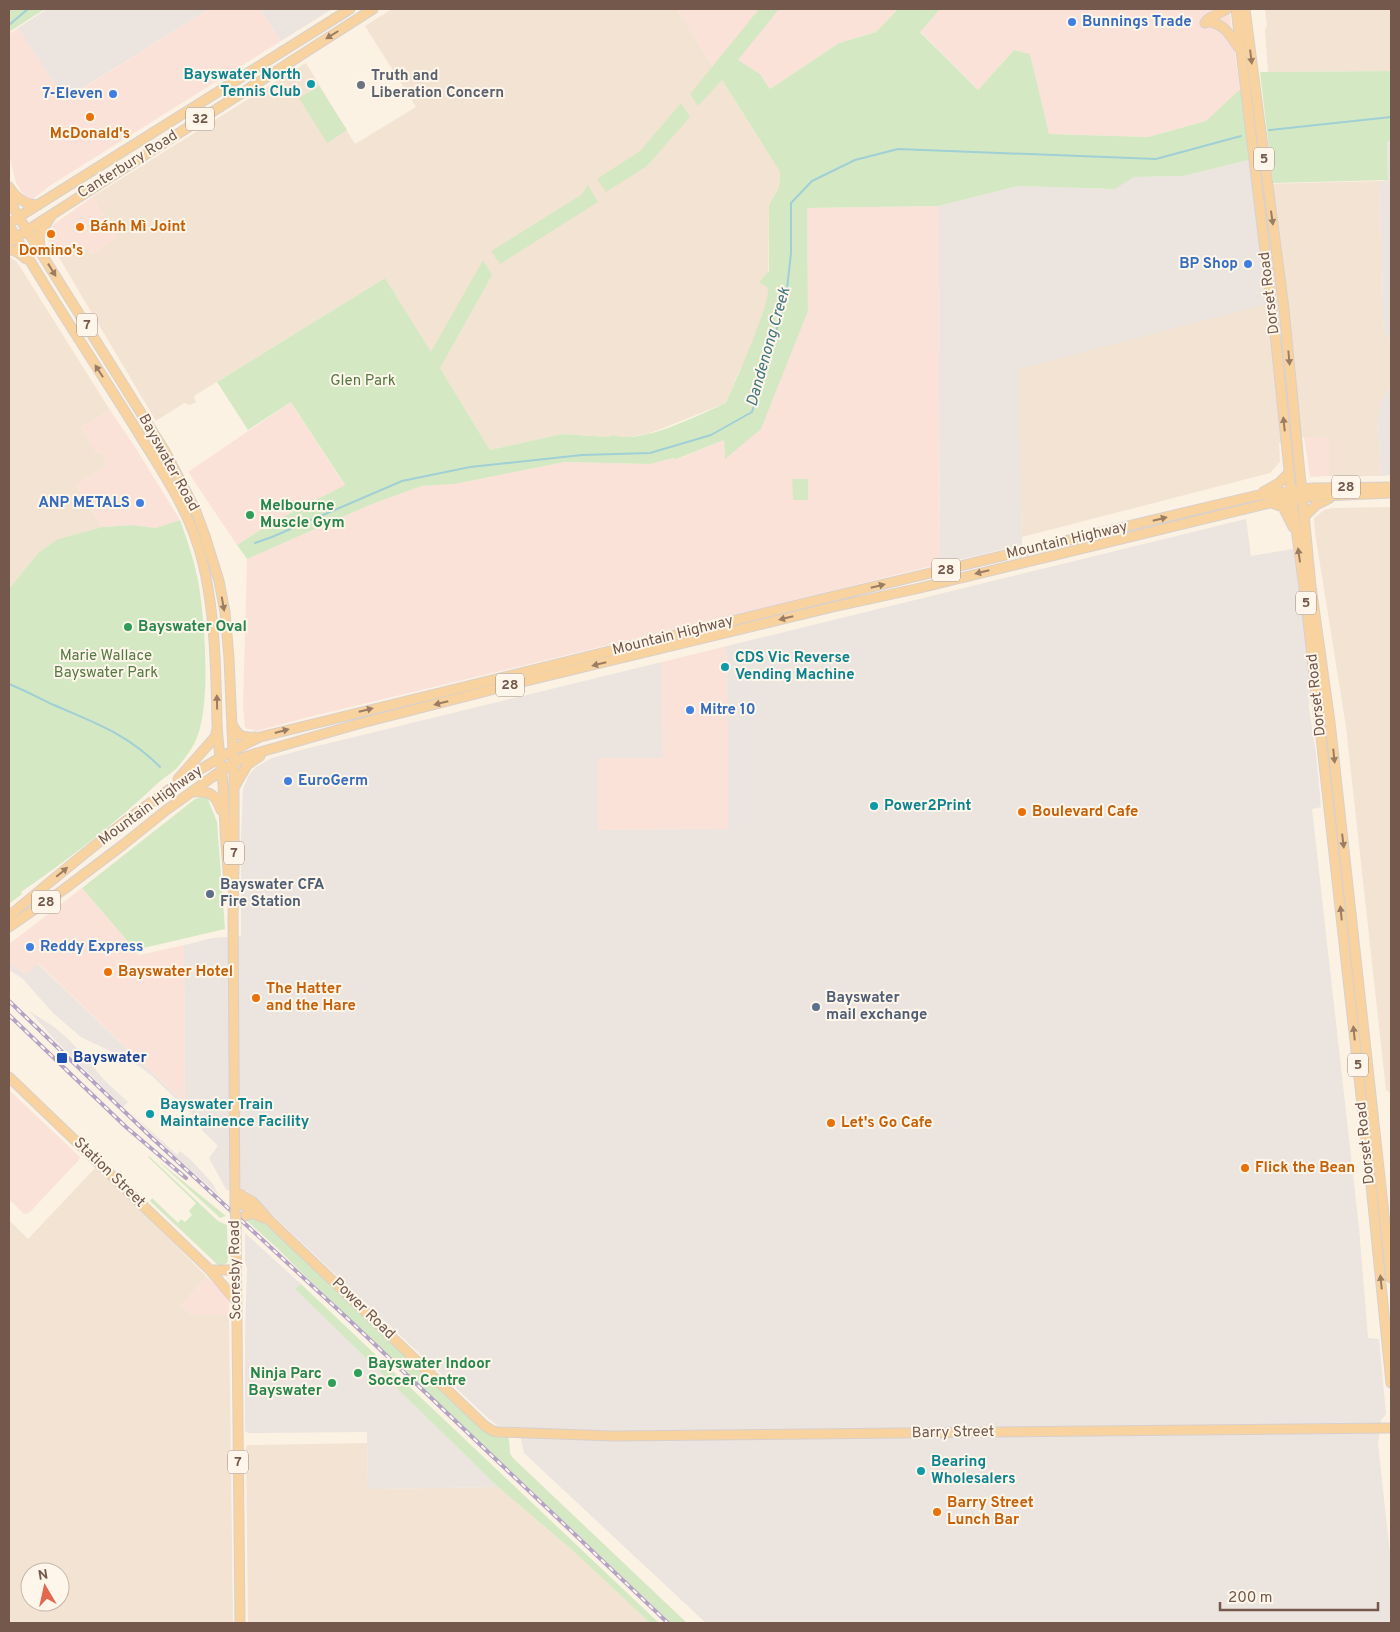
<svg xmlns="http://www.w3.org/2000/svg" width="1400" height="1632" font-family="Overpass,sans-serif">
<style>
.residential{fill:#f3e3d3;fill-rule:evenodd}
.commercial{fill:#fbe2d8}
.industrial{fill:#ebe4df}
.green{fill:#d4e9c3}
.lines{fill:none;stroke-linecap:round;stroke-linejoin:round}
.stream{stroke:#a0cfd6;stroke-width:2}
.major-casing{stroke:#d8d0cd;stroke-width:11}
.major{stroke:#f8d39f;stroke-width:9}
.rail-casing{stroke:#b4a3c5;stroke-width:4}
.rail{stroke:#fef6ea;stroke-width:2;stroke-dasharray:5.5;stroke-linecap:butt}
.major-bridge-casing{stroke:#d8d0cd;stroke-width:11;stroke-linecap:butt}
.major-bridge{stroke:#f8d39f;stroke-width:9}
.oneway{fill:#9b7d64}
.shop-dot{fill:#3f7fe0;stroke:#fef6ea;stroke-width:2}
.culture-dot{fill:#0f9aa8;stroke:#fef6ea;stroke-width:2}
.worship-dot{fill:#6b7280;stroke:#fef6ea;stroke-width:2}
.food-dot{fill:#e8710a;stroke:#fef6ea;stroke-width:2}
.leisure-dot{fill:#2e9e5b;stroke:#fef6ea;stroke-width:2}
.service-dot{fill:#5c6f8a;stroke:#fef6ea;stroke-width:2}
.transit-dot{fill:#1a4fb4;stroke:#fef6ea;stroke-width:2}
.labels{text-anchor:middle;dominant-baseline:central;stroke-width:4;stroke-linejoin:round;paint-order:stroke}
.shield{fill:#fef6ea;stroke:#9d877b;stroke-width:1}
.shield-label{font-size:14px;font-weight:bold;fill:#73584b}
.shop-label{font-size:15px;font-weight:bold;fill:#366cbe;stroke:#fef6ea;text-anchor:start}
.culture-label{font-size:15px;font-weight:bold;fill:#0d838f;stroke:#fef6ea;text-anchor:start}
.worship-label{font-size:15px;font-weight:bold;fill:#5b616d;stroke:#fef6ea;text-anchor:start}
.food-label{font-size:15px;font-weight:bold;fill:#c56008;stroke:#fef6ea;text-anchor:start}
.street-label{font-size:15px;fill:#73584b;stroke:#fef6ea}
.park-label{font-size:15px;fill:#547843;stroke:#fef6ea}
.leisure-label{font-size:15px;font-weight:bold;fill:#27864d;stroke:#fef6ea;text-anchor:start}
.service-label{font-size:15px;font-weight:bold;fill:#4e5e75;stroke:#fef6ea;text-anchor:start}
.transit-label{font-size:15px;font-weight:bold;fill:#164399;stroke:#fef6ea;text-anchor:start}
.water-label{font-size:16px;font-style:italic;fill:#42777f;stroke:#fef6ea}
</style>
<rect width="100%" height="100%" fill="#fbf2e4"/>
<path class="residential" d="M392,9H677L780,172L779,187L769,205L768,300L746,360L739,371L726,403L648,434L622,438L613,435L609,437L562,434L490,450L385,278L194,396L196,402L190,405L184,403L156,421L58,256L79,243L86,246L91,254L117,238L92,197L306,63L355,144L416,107L365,26Z
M1265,9H1391V71L1268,72L1265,29L1267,26Z
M1380,181L1382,318L1384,330L1391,341V386L1384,396L1380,406L1378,419L1381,476H1329V437H1304L1279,443L1280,462L1270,473L1022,537L1018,369L1270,303L1256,184Z
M9,256L17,262L110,410L81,428L97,453L100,451L108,465L76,485L102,527L56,541L37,554L9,589Z
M1391,507V1092H1389L1386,1090L1346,727L1315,533L1314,518L1324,510L1333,508Z
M97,1166L207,1277L181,1305L192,1315H229L233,1623H9V1220L28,1239ZM30,1572H60V1602H30Z
M367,1443L368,1489L498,1487L571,1549L650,1623H248L246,1447L248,1445Z"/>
<path class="commercial" d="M209,9H260L281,41L51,185L33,199L24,196L16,183L9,154V34L18,28L61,93L63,101Z
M677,9H898L876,32L839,43L770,89L760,74L722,80Z
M940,9H1229L1240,89L1206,121L1148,137L1048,134L1030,54L1014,50L978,90L920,31Z
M92,197L118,238L91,254L86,246L82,248L79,243L58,256L43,232Z
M938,206L940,564L725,617L305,718L257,731L245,728L243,706L247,559L372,504L422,486L454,484L565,462L650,464L675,458V460L724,440L725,458L808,311L807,208Z
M291,402L345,486L271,523L237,545L188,472Z
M110,410L135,447L180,520L156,528L132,525L102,527L76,485L108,465L100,451L96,453L81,428Z
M1304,437H1329V476L1310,477Z
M727,646L729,829L598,830V758H663L662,662Z
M82,888L139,955L184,945L185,1104L39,964L26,975L9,962V944Z
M9,1090L80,1157L79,1160L29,1213L24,1214L11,1201L9,1203Z
M207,1277L229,1297V1315H192L181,1305Z"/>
<path class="industrial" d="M47,9H209L62,101L61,93L18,28Z
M260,9H332L281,41Z
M1387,141H1391V341L1384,330L1382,318L1380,181L1388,180Z
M1253,159L1270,303L1019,369L1022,545L940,564L938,206L1018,186L1115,189L1134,177L1183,176Z
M1391,386V475L1381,476L1378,419L1380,406L1384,396Z
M1246,519L1251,556L1293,549L1311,670L1309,707L1316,754L1321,807L1312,809L1359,1228L1368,1338L1379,1339L1386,1414L1381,1420L1378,1444L1391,1563V1623H706L524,1453L521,1439V1429L501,1428L489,1419L247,1191L228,1190L227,1191L209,1158L218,1146L202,1130L203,1125L151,1075L133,1062L81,1037L53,1013L22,978L9,970V962L26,975L38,964L185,1104L184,945L213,938L241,936V840L243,789L249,775L256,767L272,758L305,749L662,662L663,758H598V830L728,829L727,646Z
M29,1011L53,1026L68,1039L87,1059L104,1080L128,1102L124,1106L177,1155L180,1151L193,1162L212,1183L219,1195L176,1157L124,1106L123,1107L55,1040Z
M245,1233L301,1284L296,1290L498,1487L368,1489L367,1432L248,1433L245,1431V1334L247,1268L245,1262Z"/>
<path class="green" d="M9,9H45L9,32Z
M759,9H779L738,60L760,74L770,89L839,43L876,32L898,9H940L920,32L978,90L1014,50L1030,54L1049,134L1148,137L1206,121L1240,89L1253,159L1183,176L1134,177L1115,189L1018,186L938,206L807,208L808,311L761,429L725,459L724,440L674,460V458L650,464L565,462L454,484L422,486L372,504L247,559L237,545L271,523L345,485L291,402L248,430L217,382L385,278L431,352L483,260L492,275L440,368L490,450L562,434L609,437L613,435C642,445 698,415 726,403C736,378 748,354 757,328C762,315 768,302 768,288L759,282L769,271V205L779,187L780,172L722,80L698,106L690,94Z
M1391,71V141H1387L1388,180L1273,183L1260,72Z
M319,86L347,130L327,143L299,98Z
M681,103L690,117L647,166L606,192L597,179L640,151Z
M588,185L598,202L500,264L491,251L581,195Z
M792,479H808V500H793Z
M180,520C188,542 195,563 199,586C205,623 212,712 194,744C190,752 182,762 176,769C171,774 163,778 158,783C116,823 69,859 21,892L22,894L9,904V589L37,554L56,540L102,527L132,525L156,528Z
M205,796L207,797L217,822L225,929L135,950L82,888L195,799Z
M149,1156L218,1221L227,1225L228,1258L227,1263L221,1266L218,1265L150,1201L152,1198L178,1223L181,1219L185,1222L192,1215L189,1211L196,1203L148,1157Z
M157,1160L226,1216L220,1218L219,1217Z
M247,1216L263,1221L484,1431C492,1436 502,1434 509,1439L510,1453L513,1458L687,1623H671L300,1271L278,1249L245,1219Z
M301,1284L659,1623H650L571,1549L498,1487L295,1289Z"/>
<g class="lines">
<path class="stream" d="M9,25L28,9
M1269,130L1391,117
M255,543L272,537L402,481L470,467L582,455L650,453L711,435L752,412L786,298L791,253V203L812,181L855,160L898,149L1156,159L1241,136
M9,684C24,690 39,698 54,705C95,723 128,734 160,767"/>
<g class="major-casing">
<path id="major" d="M1236,9L1276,343L1292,499L1306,603L1371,1185L1391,1383
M1245,9L1284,309L1311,586L1330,722L1391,1278
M1210,22C1226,25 1230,36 1239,48
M1205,23L1208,19L1227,9
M9,187C17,199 24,204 38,205
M9,194L14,209L26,229L166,453L195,509L205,536L219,581L225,612L229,658L234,774V867L233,918L235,1209
M9,223L350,9
M9,225C49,296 96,364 139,434C159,467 182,500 195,537C215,591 216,666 217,724C218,744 221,764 223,784C224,817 226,850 229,883
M9,242L373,9
M40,248L39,234L52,215
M9,249L17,252L26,259
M1263,492L1279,483L1289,473
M1272,503L1283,507L1293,527
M1304,517L1316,505L1330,498
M232,724C238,736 242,738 255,737
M178,779L215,737L217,729
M235,786L247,765L260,756
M192,792C210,791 215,793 221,810
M9,916C88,851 166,781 260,737L830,597L1254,496L1312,488L1391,487
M9,927L63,890L124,844L165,811L215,775L242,758L257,753L358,724L522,682L833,607L920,588L1270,503L1302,497L1391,493
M9,1077L210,1270L236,1301
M236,1192L253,1202L269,1220L485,1426L493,1431L498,1432L614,1436L1391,1428
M235,1202L259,1211
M243,1217C251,1211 256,1215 264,1218
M236,1224L240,1623
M210,1270H236"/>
</g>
<use href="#major" class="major"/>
<g class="rail-casing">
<path id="rail" d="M9,1001L150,1136L347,1318L668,1623
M9,1015L126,1127L186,1178"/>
</g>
<use href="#rail" class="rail"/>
<g class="major-bridge-casing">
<path id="major-bridge" d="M235,1209L236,1224"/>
</g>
<use href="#major-bridge" class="major-bridge"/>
</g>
<defs><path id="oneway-solid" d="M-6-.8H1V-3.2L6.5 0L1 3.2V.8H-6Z" transform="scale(1.25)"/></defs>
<g class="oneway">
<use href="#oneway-solid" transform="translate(332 35) rotate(148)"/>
<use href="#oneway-solid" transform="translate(1251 57) rotate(83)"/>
<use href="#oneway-solid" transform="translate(1272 218) rotate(82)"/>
<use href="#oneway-solid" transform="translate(52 270) rotate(58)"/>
<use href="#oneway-solid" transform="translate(1289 358) rotate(85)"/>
<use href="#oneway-solid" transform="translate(99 371) rotate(-123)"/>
<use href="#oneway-solid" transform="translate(1284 424) rotate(-96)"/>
<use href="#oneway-solid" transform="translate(1160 519) rotate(-14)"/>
<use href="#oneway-solid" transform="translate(1299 555) rotate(-98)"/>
<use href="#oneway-solid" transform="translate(982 572) rotate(166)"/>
<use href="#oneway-solid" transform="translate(878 586) rotate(-14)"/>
<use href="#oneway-solid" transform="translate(223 604) rotate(80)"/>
<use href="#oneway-solid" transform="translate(786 618) rotate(166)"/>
<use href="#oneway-solid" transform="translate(599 664) rotate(166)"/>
<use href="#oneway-solid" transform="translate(217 702) rotate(-91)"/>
<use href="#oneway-solid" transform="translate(441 703) rotate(166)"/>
<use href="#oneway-solid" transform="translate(366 710) rotate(-14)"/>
<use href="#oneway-solid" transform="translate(282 731) rotate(-15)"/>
<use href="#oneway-solid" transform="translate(1334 756) rotate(84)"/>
<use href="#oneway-solid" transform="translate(1343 841) rotate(83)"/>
<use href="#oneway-solid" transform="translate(62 872) rotate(-40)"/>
<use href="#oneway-solid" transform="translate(1341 913) rotate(-96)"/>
<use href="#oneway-solid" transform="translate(1354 1033) rotate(-96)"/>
<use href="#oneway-solid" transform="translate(1381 1282) rotate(-96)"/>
</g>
<g class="shop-dot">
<circle cx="1072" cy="22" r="5"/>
<circle cx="113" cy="94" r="5"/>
<circle cx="1248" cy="264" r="5"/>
<circle cx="140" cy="503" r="5"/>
<circle cx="690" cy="710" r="5"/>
<circle cx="288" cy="781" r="5"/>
<circle cx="30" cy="947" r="5"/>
</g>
<g class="culture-dot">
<circle cx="311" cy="84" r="5"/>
<circle cx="725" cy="667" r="5"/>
<circle cx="874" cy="806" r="5"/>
<circle cx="150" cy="1114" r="5"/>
<circle cx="921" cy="1471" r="5"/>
</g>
<circle class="worship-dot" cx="361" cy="85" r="5"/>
<g class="food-dot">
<circle cx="90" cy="117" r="5"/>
<circle cx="80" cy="227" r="5"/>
<circle cx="51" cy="234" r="5"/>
<circle cx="1022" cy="812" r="5"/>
<circle cx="108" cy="972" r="5"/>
<circle cx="256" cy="998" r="5"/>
<circle cx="831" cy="1123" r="5"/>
<circle cx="1245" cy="1168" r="5"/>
<circle cx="937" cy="1512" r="5"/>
</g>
<g class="leisure-dot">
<circle cx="250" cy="515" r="5"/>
<circle cx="128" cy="627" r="5"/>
<circle cx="358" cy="1373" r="5"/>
<circle cx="332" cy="1383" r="5"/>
</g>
<g class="service-dot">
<circle cx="210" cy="894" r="5"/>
<circle cx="816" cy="1007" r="5"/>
</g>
<rect class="transit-dot" x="56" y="1052" width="12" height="12" rx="2.5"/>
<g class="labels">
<g class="shield">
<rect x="186" y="107.5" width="28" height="23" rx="4"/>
<rect x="1254" y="147.5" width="20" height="23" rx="4"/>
<rect x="77" y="313.5" width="20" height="23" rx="4"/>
<rect x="1332" y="475.5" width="28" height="23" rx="4"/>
<rect x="932" y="558.5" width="28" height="23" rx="4"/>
<rect x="1296" y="591.5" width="20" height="23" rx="4"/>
<rect x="496" y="673.5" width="28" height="23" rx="4"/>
<rect x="224" y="841.5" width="20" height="23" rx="4"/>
<rect x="32" y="890.5" width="28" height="23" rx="4"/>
<rect x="1348" y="1053.5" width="20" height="23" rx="4"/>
<rect x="228" y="1450.5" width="20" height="23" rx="4"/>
</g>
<g class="shield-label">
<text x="200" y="119">32</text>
<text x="1264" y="159">5</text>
<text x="87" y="325">7</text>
<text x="1346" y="487">28</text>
<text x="946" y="570">28</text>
<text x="1306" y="603">5</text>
<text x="510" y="685">28</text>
<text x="234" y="853">7</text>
<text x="46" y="902">28</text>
<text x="1358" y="1065">5</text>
<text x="238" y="1462">7</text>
</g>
<g class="shop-label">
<text x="1082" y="22">Bunnings Trade</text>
<text x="103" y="94" text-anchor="end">7-Eleven</text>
<text x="1238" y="264" text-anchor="end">BP Shop</text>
<text x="130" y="503" text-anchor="end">ANP METALS</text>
<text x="700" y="710">Mitre 10</text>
<text x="298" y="781">EuroGerm</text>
<text x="40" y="947">Reddy Express</text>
</g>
<g class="culture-label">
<text x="301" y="75" text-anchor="end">Bayswater North<tspan x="301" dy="17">Tennis Club</tspan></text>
<text x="735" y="658">CDS Vic Reverse<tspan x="735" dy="17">Vending Machine</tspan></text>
<text x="884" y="806">Power2Print</text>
<text x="160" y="1105">Bayswater Train<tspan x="160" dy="17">Maintainence Facility</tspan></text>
<text x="931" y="1462">Bearing<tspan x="931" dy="17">Wholesalers</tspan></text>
</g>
<g class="worship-label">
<text x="371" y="76">Truth and<tspan x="371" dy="17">Liberation Concern</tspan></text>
</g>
<g class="food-label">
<text x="90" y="134" text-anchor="middle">McDonald's</text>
<text x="90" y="227">Bánh Mì Joint</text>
<text x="51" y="251" text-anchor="middle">Domino's</text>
<text x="1032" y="812">Boulevard Cafe</text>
<text x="118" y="972">Bayswater Hotel</text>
<text x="266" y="989">The Hatter<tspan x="266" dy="17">and the Hare</tspan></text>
<text x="841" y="1123">Let's Go Cafe</text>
<text x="1255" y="1168">Flick the Bean</text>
<text x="947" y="1503">Barry Street<tspan x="947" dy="17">Lunch Bar</tspan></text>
</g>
<g class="street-label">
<text transform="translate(128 165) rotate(-32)">Canterbury Road</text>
<text transform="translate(1270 293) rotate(-97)">Dorset Road</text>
<text transform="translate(168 463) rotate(61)">Bayswater Road</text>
<text transform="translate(1067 541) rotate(-13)">Mountain Highway</text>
<text transform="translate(673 636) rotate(-14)">Mountain Highway</text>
<text transform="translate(1317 695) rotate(-96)">Dorset Road</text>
<text transform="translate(151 806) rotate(-36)">Mountain Highway</text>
<text transform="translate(1366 1143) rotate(-96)">Dorset Road</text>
<text transform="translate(109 1173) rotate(44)">Station Street</text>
<text transform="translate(236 1270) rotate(-91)">Scoresby Road</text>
<text transform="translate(363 1309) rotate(44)">Power Road</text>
<text transform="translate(953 1433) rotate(-1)">Barry Street</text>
</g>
<g class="park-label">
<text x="363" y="381">Glen Park</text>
<text x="106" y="656">Marie Wallace<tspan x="106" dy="17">Bayswater Park</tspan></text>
</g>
<g class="leisure-label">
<text x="260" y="506">Melbourne<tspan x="260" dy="17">Muscle Gym</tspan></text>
<text x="138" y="627">Bayswater Oval</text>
<text x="368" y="1364">Bayswater Indoor<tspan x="368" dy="17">Soccer Centre</tspan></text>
<text x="322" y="1374" text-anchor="end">Ninja Parc<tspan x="322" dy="17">Bayswater</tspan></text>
</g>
<g class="service-label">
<text x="220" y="885">Bayswater CFA<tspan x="220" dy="17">Fire Station</tspan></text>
<text x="826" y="998">Bayswater<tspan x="826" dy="17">mail exchange</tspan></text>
</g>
<g class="transit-label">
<text x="73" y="1058">Bayswater</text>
</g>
<g class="water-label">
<text transform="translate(769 347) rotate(-74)">Dandenong Creek</text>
</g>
</g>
<rect width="1400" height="1632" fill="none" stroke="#73584b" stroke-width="20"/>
<g transform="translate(45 1587) rotate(351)"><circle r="24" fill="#fef6ea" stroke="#c6b7aa"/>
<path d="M0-4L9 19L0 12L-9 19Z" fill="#e2694d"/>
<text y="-8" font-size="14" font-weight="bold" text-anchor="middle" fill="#73584b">N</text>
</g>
<path d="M1220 1602v8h158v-8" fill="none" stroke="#73584b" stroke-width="2.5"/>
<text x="1228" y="1602" font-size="15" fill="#73584b" stroke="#fef6ea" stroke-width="4" paint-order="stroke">200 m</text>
</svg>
